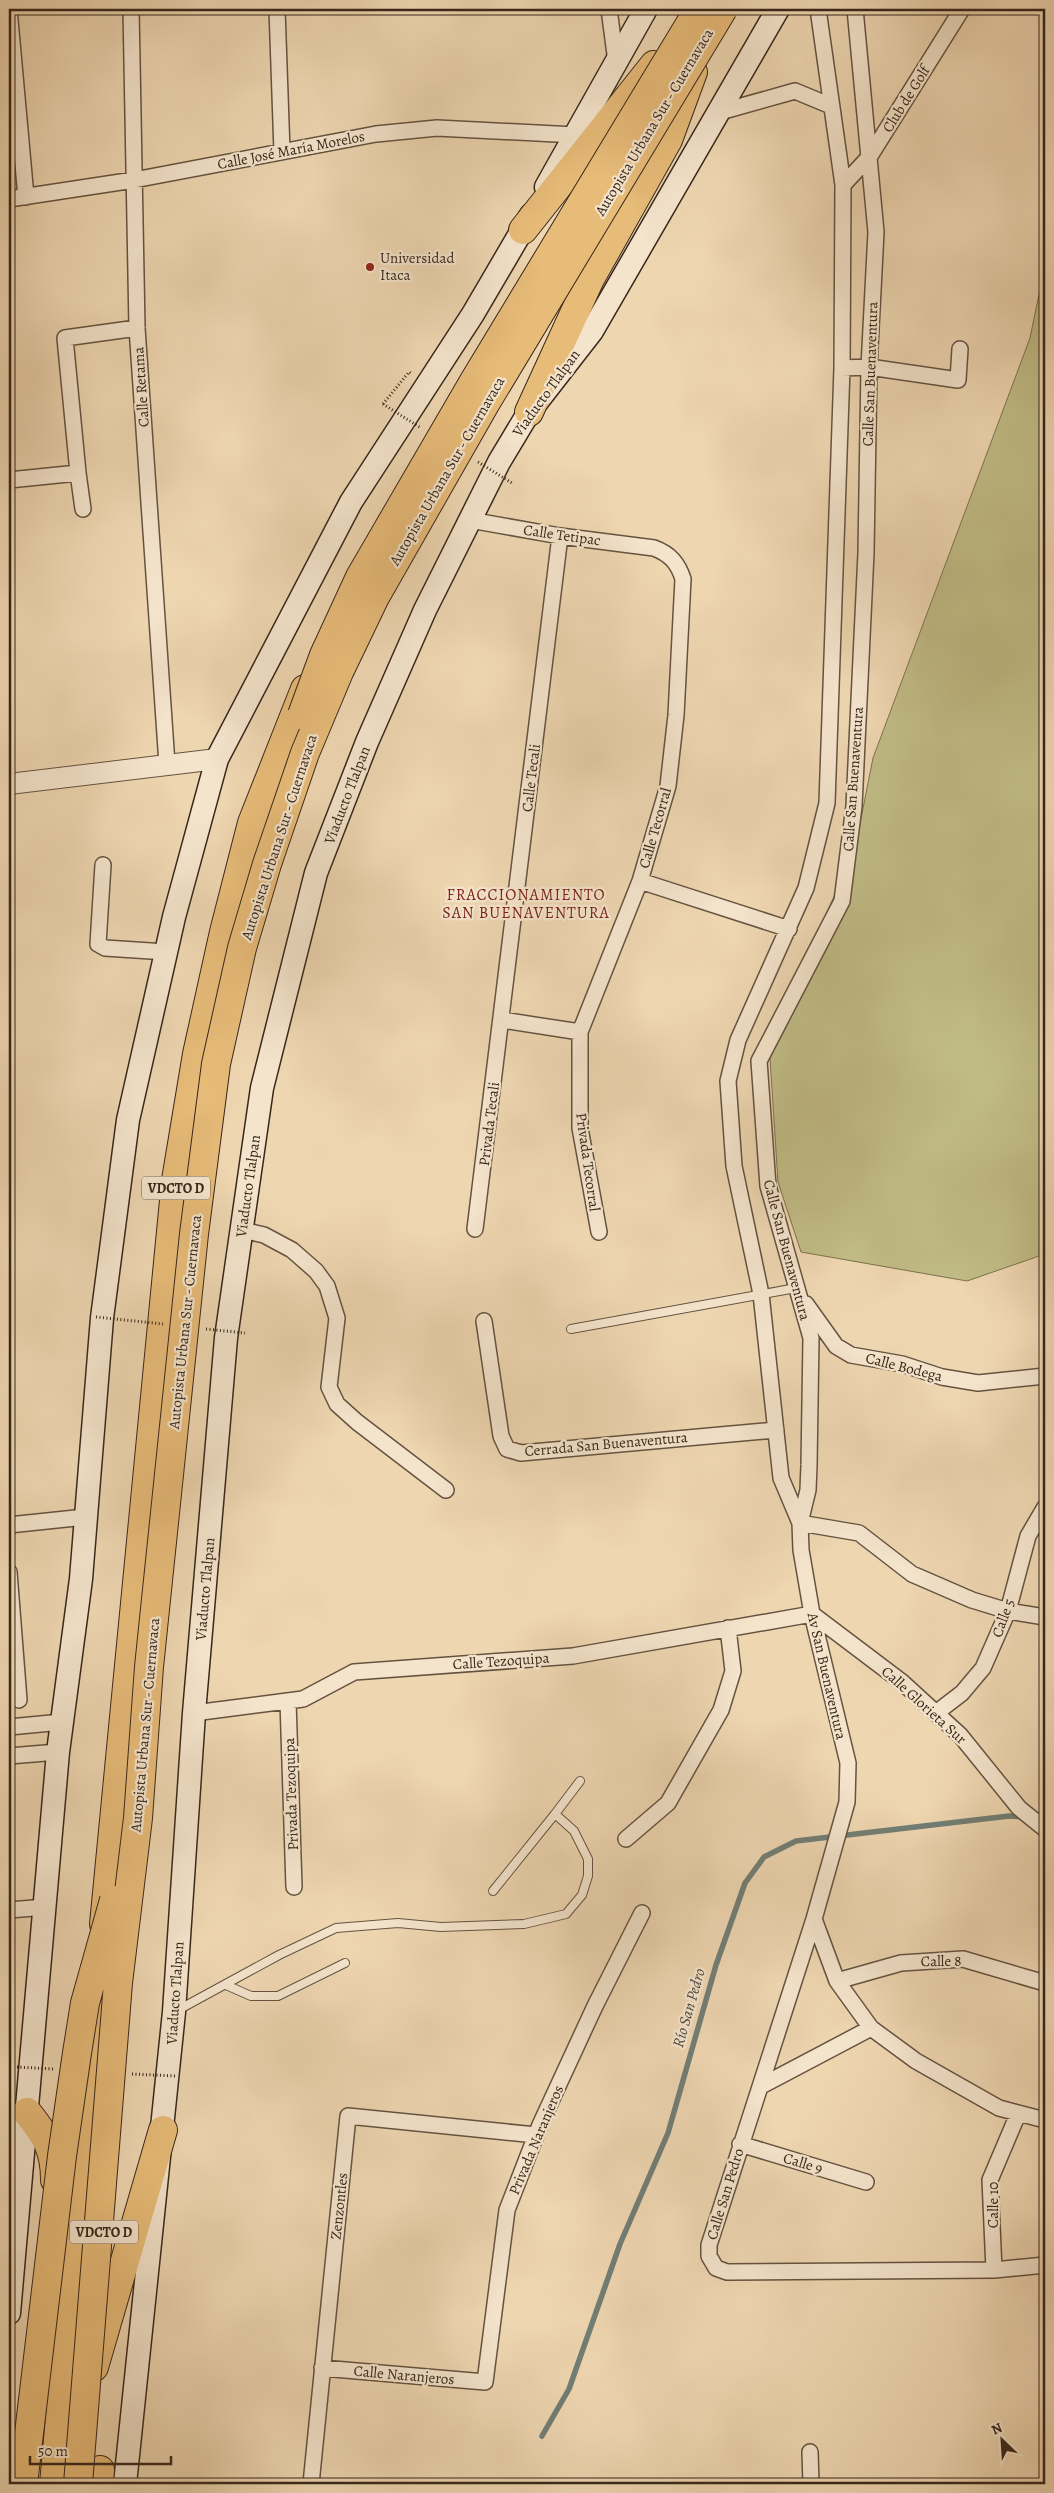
<svg xmlns="http://www.w3.org/2000/svg" width="1054" height="2493" font-family="Alegreya,serif">
<style>
.green{fill:#c1bc86;stroke:#7c7250}
.lines{fill:none;stroke-linecap:round;stroke-linejoin:round}
.stream{stroke:#727e75;stroke-width:5.5}
.service-casing{stroke:#655340;stroke-width:10}
.minor-casing{stroke:#655340;stroke-width:18}
.tertiary-casing{stroke:#655340;stroke-width:22}
.secondary-casing{stroke:#37271b;stroke-width:25}
.motorway-casing{stroke:#37271b;stroke-width:30}
.path{stroke:#37271b;stroke-width:3;stroke-dasharray:1 2.5;stroke-linecap:butt}
.service{stroke:#f4e4cc;stroke-width:8}
.minor{stroke:#f4e4cc;stroke-width:15}
.tertiary{stroke:#f4e4cc;stroke-width:20}
.secondary{stroke:#f4e4cc;stroke-width:22}
.motorway{stroke:#e7bb78;stroke-width:28}
.motorway-bridge-casing{stroke:#37271b;stroke-width:30;stroke-linecap:butt}
.path-bridge{stroke:#37271b;stroke-width:3;stroke-dasharray:1 2.5;stroke-linecap:butt}
.motorway-bridge{stroke:#e7bb78;stroke-width:28}
.poi-dot{fill:#8f2418;stroke:#f4e4cc;stroke-width:2}
.labels{text-anchor:middle;dominant-baseline:central;stroke-width:4.5;stroke-linejoin:round;paint-order:stroke}
.shield{fill:#f4e4cc;stroke:#706050;stroke-width:1}
.shield-label{font-size:14px;font-weight:bold;fill:#37271b}
.street-label{font-size:15px;fill:#37271b;stroke:#f4e4cc}
.poi-label{font-size:15px;fill:#37271b;stroke:#f4e4cc;text-anchor:start}
.neighbourhood-label{font-size:16px;letter-spacing:1px;fill:#7a1f14;stroke:#f4e4cc}
.water-label{font-size:16px;font-style:italic;fill:#504b40;stroke:#f4e4cc}
</style>
<rect width="100%" height="100%" fill="#eed6b1"/>
<filter id="stains"><feTurbulence type="fractalNoise" baseFrequency=".004" numOctaves="4"/><feColorMatrix values="0 0 0 0 .2 0 0 0 0 .09 0 0 0 0 .02 0 0 0 .5 -.17"/></filter>
<radialGradient id="worn" r=".72"><stop offset=".6" stop-color="#630" stop-opacity="0"/><stop offset="1" stop-color="#630" stop-opacity=".3"/></radialGradient>
<path class="green" d="M1045,265V1254L967,1281L801,1252L778,1182L769,1043L855,849L873,758L1030,338Z"/>
<g class="lines">
<path class="stream" d="M542,2436L569,2389L620,2244L668,2133L716,1965L745,1883L764,1857L796,1841L1009,1816L1024,1817"/>
<g class="service-casing">
<path id="service" d="M571,1329L796,1288
M555,1814L580,1781
M226,1985L251,1996H278L345,1963
M178,2010L279,1955L336,1928L398,1923L441,1927L524,1924L566,1914L582,1895L588,1876V1859L574,1831L555,1814L493,1891"/>
</g>
<g class="minor-casing">
<path id="minor" d="M9,9L26,197
M131,9L137,328L167,764
M277,9L282,152
M609,9L616,62
M855,9L876,232L869,367L866,553L854,806L842,901L759,1061L768,1186L811,1338L809,1465L808,1490L800,1523L801,1550L812,1614L848,1763L847,1802L814,1919L837,1981L871,2028L916,2061L999,2108L1045,2120
M720,112L795,91L831,106
M843,185L870,156L962,9
M9,199L134,180L376,134L437,128L575,135
M842,368L869,367L958,380L960,349
M78,473L83,509
M9,480L78,473L65,338L137,328
M470,520L560,536L654,548C670,554 678,563 683,579L676,715L668,786L640,881L580,1032V1128L599,1232
M103,865L98,944L105,948L166,952
M640,881L789,929
M502,1020L580,1032
M475,1229L560,536
M242,1230L264,1235L292,1250L316,1271L327,1286L337,1318L329,1387L337,1404L357,1422L446,1490
M806,1304L836,1346L851,1355L902,1364L942,1377L978,1383L1045,1376
M484,1321L501,1436L507,1449L521,1453L776,1430
M800,1523L781,1478L761,1294L734,1166L728,1081L738,1040L806,888L827,803L842,368L843,185L818,9
M800,1523L859,1533L912,1574L972,1600L1008,1611L1045,1617
M9,1525L85,1517
M9,1572L19,1700
M288,1701L294,1887
M194,1713L303,1699L354,1672L573,1656L812,1614L902,1682L960,1735L1019,1808L1045,1829
M936,1713L962,1693L983,1668L1008,1611L1028,1536L1045,1507
M9,1727L62,1722
M9,1756L58,1752
M626,1839L668,1803L721,1710L733,1671L728,1628
M9,1910L46,1907
M814,1919L709,2245V2256L716,2268L727,2272L994,2270L1045,2265
M837,1981L901,1963L963,1959L1045,1983
M761,2086L871,2028
M740,2144L866,2182
M994,2270L990,2180L1018,2114
M322,2368L485,2382L507,2210L540,2125L595,2006L642,1913
M810,2452L811,2484
M311,2484L348,2116L536,2135"/>
</g>
<g class="tertiary-casing">
<path id="tertiary" d="M9,784L217,759"/>
</g>
<g class="secondary-casing">
<path id="secondary" d="M546,187L646,9
M9,2313L58,1752L81,1579L102,1318L128,1120L174,917L217,759L351,502L473,314L531,215
M125,2484L174,2012L194,1713L226,1338L262,1088L316,873L367,742L425,610L499,462L529,412L592,331L778,9"/>
</g>
<g class="motorway-casing">
<path id="motorway" d="M523,230L654,65
M529,412L590,279L668,140L693,72
M104,1924L176,1180L197,1054L224,932L252,823L305,689
M27,2112C46,2136 55,2149 55,2180
M94,2367L163,2130
M54,2484L97,2002
M99,2484L100,2470"/>
</g>
<path class="path" d="M383,404L409,372L412,374"/>
<use href="#service" class="service"/>
<use href="#minor" class="minor"/>
<use href="#tertiary" class="tertiary"/>
<use href="#secondary" class="secondary"/>
<use href="#motorway" class="motorway"/>
<g class="motorway-bridge-casing">
<path id="motorway-bridge" d="M302,715L324,655L360,577L474,381L699,9
M23,2484L62,2156L77,2053L85,2003L114,1900
M78,2484L118,1983L138,1818L149,1667L194,1234L216,1064L242,948L267,864L305,753L339,672L375,597L485,404L723,9"/>
</g>
<path class="path-bridge" d="M383,404L421,428
M478,462L512,483
M96,1317L163,1324
M206,1329L245,1333
M17,2067L53,2069
M132,2074L176,2076"/>
<use href="#motorway-bridge" class="motorway-bridge"/>
</g>
<circle class="poi-dot" cx="370" cy="267" r="5"/>
<g class="labels">
<g class="shield">
<rect x="142" y="1176.5" width="68" height="23" rx="4"/>
<rect x="70" y="2220.5" width="68" height="23" rx="4"/>
</g>
<g class="shield-label">
<text x="176" y="1188">VDCTO D</text>
<text x="104" y="2232">VDCTO D</text>
</g>
<g class="street-label">
<text transform="translate(906 99) rotate(-58)">Club de Golf</text>
<text transform="translate(654 122) rotate(-59)">Autopista Urbana Sur - Cuernavaca</text>
<text transform="translate(291 150) rotate(-11)">Calle José María Morelos</text>
<text transform="translate(870 374) rotate(-88)">Calle San Buenaventura</text>
<text transform="translate(141 387) rotate(-94)">Calle Retama</text>
<text transform="translate(546 393) rotate(-54)">Viaducto Tlalpan</text>
<text transform="translate(447 471) rotate(-60)">Autopista Urbana Sur - Cuernavaca</text>
<text transform="translate(562 535) rotate(8)">Calle Tetipac</text>
<text transform="translate(531 778) rotate(-83)">Calle Tecali</text>
<text transform="translate(853 779) rotate(-86)">Calle San Buenaventura</text>
<text transform="translate(347 795) rotate(-69)">Viaducto Tlalpan</text>
<text transform="translate(655 828) rotate(-74)">Calle Tecorral</text>
<text transform="translate(279 837) rotate(-72)">Autopista Urbana Sur - Cuernavaca</text>
<text transform="translate(489 1124) rotate(-83)">Privada Tecali</text>
<text transform="translate(588 1162) rotate(82)">Privada Tecorral</text>
<text transform="translate(248 1186) rotate(-82)">Viaducto Tlalpan</text>
<text transform="translate(787 1250) rotate(75)">Calle San Buenaventura</text>
<text transform="translate(185 1322) rotate(-84)">Autopista Urbana Sur - Cuernavaca</text>
<text transform="translate(904 1367) rotate(14)">Calle Bodega</text>
<text transform="translate(606 1444) rotate(-5)">Cerrada San Buenaventura</text>
<text transform="translate(205 1589) rotate(-85)">Viaducto Tlalpan</text>
<text transform="translate(1003 1618) rotate(-70)">Calle 5</text>
<text transform="translate(501 1661) rotate(-4)">Calle Tezoquipa</text>
<text transform="translate(827 1676) rotate(77)">Av San Buenaventura</text>
<text transform="translate(924 1705) rotate(42)">Calle Glorieta Sur</text>
<text transform="translate(145 1725) rotate(-85)">Autopista Urbana Sur - Cuernavaca</text>
<text transform="translate(291 1794) rotate(-92)">Privada Tezoquipa</text>
<text transform="translate(941 1961) rotate(-1)">Calle 8</text>
<text transform="translate(175 1993) rotate(-86)">Viaducto Tlalpan</text>
<text transform="translate(536 2140) rotate(-67)">Privada Naranjeros</text>
<text transform="translate(803 2163) rotate(17)">Calle 9</text>
<text transform="translate(725 2194) rotate(-73)">Calle San Pedro</text>
<text transform="translate(993 2205) rotate(-90)">Calle 10</text>
<text transform="translate(339 2206) rotate(-84)">Zenzontles</text>
<text transform="translate(404 2375) rotate(5)">Calle Naranjeros</text>
</g>
<g class="poi-label">
<text x="380" y="258">Universidad<tspan x="380" dy="17">Itaca</tspan></text>
</g>
<g class="neighbourhood-label">
<text x="526" y="895">FRACCIONAMIENTO<tspan x="526" dy="18">SAN BUENAVENTURA</tspan></text>
</g>
<g class="water-label">
<text transform="translate(689 2008) rotate(-74)">Río San Pedro</text>
</g>
</g>
<rect width="1054" height="2493" fill="none" stroke="#eed6b1" stroke-width="30"/>
<rect x="10" y="10" width="1034" height="2473" fill="none" stroke="#37271b" stroke-width="2.5"/>
<rect x="15" y="15" width="1024" height="2463" fill="none" stroke="#37271b"/>
<g transform="translate(1002 2440) rotate(335)" stroke="#f4e4cc" stroke-width="4" paint-order="stroke">
<path d="M0-4L9 19L0 12L-9 19Z" fill="#37271b"/>
<text y="-8" font-size="14" font-weight="bold" text-anchor="middle" fill="#37271b">N</text>
</g>
<path d="M30 2456v8h141v-8" fill="none" stroke="#37271b" stroke-width="2.5"/>
<text x="38" y="2456" font-size="15" fill="#37271b" stroke="#f4e4cc" stroke-width="4" paint-order="stroke">50 m</text>
<rect width="100%" height="100%" filter="url(#stains)"/>
<rect width="100%" height="100%" fill="url(#worn)"/>
</svg>
